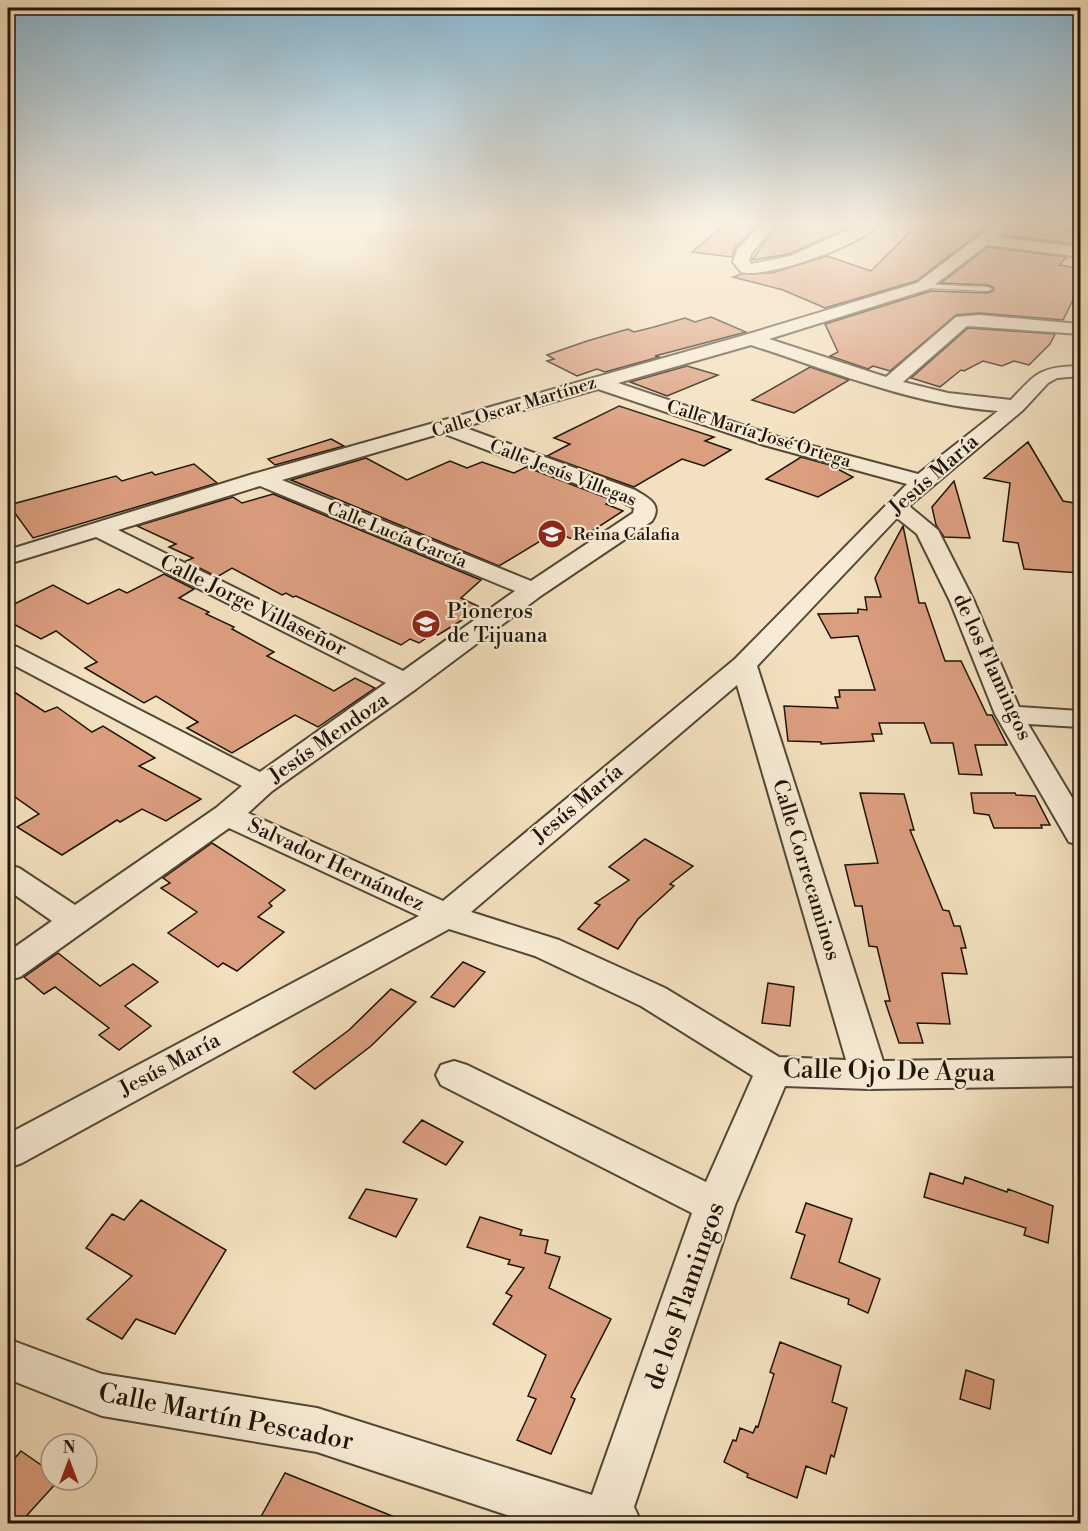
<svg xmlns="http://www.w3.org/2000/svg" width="1088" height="1531" font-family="'Libre Bodoni',serif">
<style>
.building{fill:#db9e7f;stroke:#1e1408;stroke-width:1.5}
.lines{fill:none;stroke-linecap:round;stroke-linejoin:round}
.lane-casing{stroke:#534736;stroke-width:2}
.street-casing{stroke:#534736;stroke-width:4}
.lane{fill:#f7ebd5;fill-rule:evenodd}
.street{fill:#f7ebd5;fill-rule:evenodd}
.labels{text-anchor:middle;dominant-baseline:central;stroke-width:4.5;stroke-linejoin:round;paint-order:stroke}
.far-street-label{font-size:18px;fill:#1e1408;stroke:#f7ebd5}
.far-poi-label{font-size:18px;fill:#1e1408;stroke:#f7ebd5;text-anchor:start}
.street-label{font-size:21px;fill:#1e1408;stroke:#f7ebd5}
.poi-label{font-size:21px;fill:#1e1408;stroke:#f7ebd5;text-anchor:start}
.near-street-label{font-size:26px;fill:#1e1408;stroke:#f7ebd5}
</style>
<rect width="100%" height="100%" fill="#f3e0be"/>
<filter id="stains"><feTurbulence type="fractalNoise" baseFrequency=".00333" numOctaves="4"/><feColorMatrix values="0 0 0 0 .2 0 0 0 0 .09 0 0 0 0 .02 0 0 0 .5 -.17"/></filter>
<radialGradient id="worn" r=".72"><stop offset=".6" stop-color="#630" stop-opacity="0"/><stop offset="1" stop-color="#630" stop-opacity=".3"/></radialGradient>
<path class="building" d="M725,225H757L735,248L732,257L692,252Z
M777,225H854L789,254L752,260Z
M917,225H990L916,281L825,308L783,290L733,277L741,274L772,273L827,256L871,271Z
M1013,225H1068L1064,230L1080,233V235L1075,244L1003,235Z
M988,247L1066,257L1060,265L1080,269V286L1063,320L979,313L956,315L890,371L873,366L868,369L830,356L838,352L825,324L931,291L988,293L993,291L994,288L988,285L941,283Z
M711,317L746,332L655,356L659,357L605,372L597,369L577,376L547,361L554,359L547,355L587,341L628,329L634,332L654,327L685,318L695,322Z
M968,328L1055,334L1050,344L1029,365L1014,361L1002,366L983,361L964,371L961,370L940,387L911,378Z
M687,366L718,375L667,396L630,382Z
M810,367L849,380L794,413L752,400Z
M619,406L714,437L705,441L731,450L704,466L682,459L634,487L547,456L570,444L554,438Z
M331,439L344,446L275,465L268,459Z
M1028,442L1063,501L1080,504V573L1024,569L1018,543L1003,541L1010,483L984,478Z
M801,457L830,465L853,477L818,497L766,479Z
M366,458L407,480L450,461L467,468L482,462L514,473L526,467L612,500L606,504L623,511L577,541L555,532L499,566L291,480Z
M194,464L217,483L33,538L9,505L116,476L122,481L152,472L155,475Z
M954,481L970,538L944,537L936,525L932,507Z
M273,494L481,580L461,598L482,608L438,635L434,633L419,643L410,639L401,645L296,596L293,597L286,593L282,595L232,568L217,577L186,561L193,558L169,547L176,544L137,526L233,497L242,503Z
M903,526L919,603H925L945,661H961L987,715H992L1007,745H975L982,775L959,774L953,743H931L924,723H879L882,734H872L874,741L821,744V742L788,741L784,706L838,708L835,697H840L839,690H875L858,636L831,638L818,614L858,613V609L867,610L865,597H881L875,578Z
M164,574L194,589L179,598L209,612L206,614L234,627L232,629L274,652L267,656L334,691L355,678L375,688L318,727L295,715L232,753L187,728L198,722L156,696L144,703L85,668L97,662L56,631L41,639L8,621V607L53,585L88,604L119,589L127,593Z
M8,688L45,712L57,707L92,732L103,726L155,758L139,766L201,799L166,821L142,809L120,822L117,820L62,855L17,827L39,814L8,792Z
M860,793L904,794L914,830H910L943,910L949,911L954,926H960L966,948H961L967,974L942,973L950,1024L917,1023L923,1043H899L885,1001H890L877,947L869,946L862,906H855L845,865L878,863Z
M971,793H1015L1016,795L1035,796L1050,825H1041L1042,828H994L989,815L974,813Z
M645,839L693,866L670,884L674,886L638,919L618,949L578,929L600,905L595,903L629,880L609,867Z
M212,843L285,890L269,903L272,906L258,917L284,932L237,971L223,963L218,967L168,933L197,912L161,888L170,883L163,878Z
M58,953L100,986L133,964L158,982L125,1006L151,1026L119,1050L99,1035L109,1028L55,987L44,994L24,977Z
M463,962L485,972L454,1007L431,997Z
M768,983L794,987L790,1026L762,1023Z
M391,989L416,1002L371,1046L315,1089L293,1072L349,1030Z
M422,1120L463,1142L446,1165L403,1142Z
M930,1173L963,1184L965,1177L1007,1192L1008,1189L1053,1206L1048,1243L1024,1235L1026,1228L924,1197Z
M366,1189L417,1199L396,1237L349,1218Z
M141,1200L226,1250L175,1334L136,1319L122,1339L87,1319L132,1276L86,1248L112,1214L124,1220Z
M806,1203L852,1219L839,1262L880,1279L868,1313L848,1304L849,1299L791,1278L805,1235L796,1232Z
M480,1217L522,1230L520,1235L548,1240L545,1253L560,1257L549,1288L611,1319L571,1397L575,1399L551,1454L517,1440L536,1399L528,1396L546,1355L493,1324L512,1296L506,1293L524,1268L508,1264L510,1260L467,1247Z
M780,1342L841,1366L832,1402L847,1408L834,1457L831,1455L826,1474L806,1466L797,1498L747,1477L748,1474L724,1462L733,1440L736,1441L740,1428L753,1433L756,1426L758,1427L774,1374L770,1372Z
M966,1370L994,1380L990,1409L960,1399Z
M21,1451L51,1472V1480H59L19,1524H8V1466Z
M285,1473L407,1522L406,1524H257Z"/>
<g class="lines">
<g class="lane-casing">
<path id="lane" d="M920,284L988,287L992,289L988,291L923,288L919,286Z"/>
</g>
<g class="street-casing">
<path id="street" d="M760,225H775L751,254L749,261L751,264L790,256L860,225H878C861,245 768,279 741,272L733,262L737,250Z
M994,225H1011L998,237L1080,247V257L987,245L929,289L769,339L886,377L956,317L979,315L1080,324V334L967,326L903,382L948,393L1011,400C1037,372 1041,367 1080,366V376L1057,378L1048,383L1023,410L909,506L938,530L974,601L1019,707L1080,711V727L1028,724L1080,811V845L1069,842L995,714L950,601L917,534L897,518L757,666L883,1061L1080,1058V1086L869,1089L785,1086L735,1205L634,1507L642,1524H534L317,1452L102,1416L8,1379V1339L102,1374L317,1408L592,1495L692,1213L441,1085L436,1075L441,1065L454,1061L467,1065L706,1182L753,1076L641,1006L535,956L449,929L22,1163L8,1168V1134L419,916L229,828L20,977L8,980V952L52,921L8,890V865L19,868L75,905L216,808L242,786L8,662V644L17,647L260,772L386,683L96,537L8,564V550L253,474L745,335L917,283ZM751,345C831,371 913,405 998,411L918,474L778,437L618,383ZM598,389L764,445L907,484L735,659L443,901L248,813L272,791L416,689L542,595L652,521C663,504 648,498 635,490L463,427ZM442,433L619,500L634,508L633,513L531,581L282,480ZM260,486L515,591L403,671L118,530ZM737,685L846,1060L779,1057L665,988L559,940L471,912Z"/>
</g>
<use href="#lane" class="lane"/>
<use href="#street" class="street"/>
</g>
<linearGradient id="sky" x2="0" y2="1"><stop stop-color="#89b8d3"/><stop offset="0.51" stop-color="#faf1e2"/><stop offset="1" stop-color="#faf1e2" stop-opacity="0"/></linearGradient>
<rect width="1088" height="439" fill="url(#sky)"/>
<defs>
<g id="school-disc" transform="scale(1.5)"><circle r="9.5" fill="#8f2418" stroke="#f7ebd5"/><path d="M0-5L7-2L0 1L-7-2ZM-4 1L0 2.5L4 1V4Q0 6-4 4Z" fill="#fff"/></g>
</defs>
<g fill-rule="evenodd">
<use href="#school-disc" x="552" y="534"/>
<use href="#school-disc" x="426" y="624"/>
</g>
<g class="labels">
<g class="far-street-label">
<text transform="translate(514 407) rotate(-17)">Calle Oscar Martínez</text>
<text transform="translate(759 434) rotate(17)">Calle María José Ortega</text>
<text transform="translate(563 473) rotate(21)">Calle Jesús Villegas</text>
<text transform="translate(397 535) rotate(22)">Calle Lucía García</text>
</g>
<g class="far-poi-label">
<text x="573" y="534">Reina Calafia</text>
</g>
<g class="street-label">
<text transform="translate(934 475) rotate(-41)">Jesús María</text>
<text transform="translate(253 606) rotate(26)">Calle Jorge Villaseñor</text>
<text transform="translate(992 667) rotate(65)">de los Flamingos</text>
<text transform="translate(329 738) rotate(-35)">Jesús Mendoza</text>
<text transform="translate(578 804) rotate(-40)">Jesús María</text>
<text transform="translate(336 865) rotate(25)">Salvador Hernández</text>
<text transform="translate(806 870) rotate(73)">Calle Correcaminos</text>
<text transform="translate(170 1065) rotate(-28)">Jesús María</text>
</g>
<g class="poi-label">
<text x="447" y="612">Pioneros<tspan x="447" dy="24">de Tijuana</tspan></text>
</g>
<g class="near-street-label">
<text transform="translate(889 1071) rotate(1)">Calle Ojo De Agua</text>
<text transform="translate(685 1296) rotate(-71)">de los Flamingos</text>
<text transform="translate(226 1417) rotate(11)">Calle Martín Pescador</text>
</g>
</g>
<rect width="1088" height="1531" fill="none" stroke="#f3e0be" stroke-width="30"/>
<rect x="9" y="9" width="1070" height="1513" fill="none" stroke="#1e1408" stroke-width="3"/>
<rect x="15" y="15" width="1058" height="1501" fill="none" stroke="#1e1408" stroke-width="1.5"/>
<g transform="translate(69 1462)"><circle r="28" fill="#f7ebd5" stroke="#a09583" stroke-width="1.5"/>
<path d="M0-4.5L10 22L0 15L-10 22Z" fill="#8f2418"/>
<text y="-9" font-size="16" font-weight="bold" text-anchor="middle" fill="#1e1408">N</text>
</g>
<rect width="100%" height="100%" filter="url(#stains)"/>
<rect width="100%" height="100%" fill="url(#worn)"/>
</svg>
